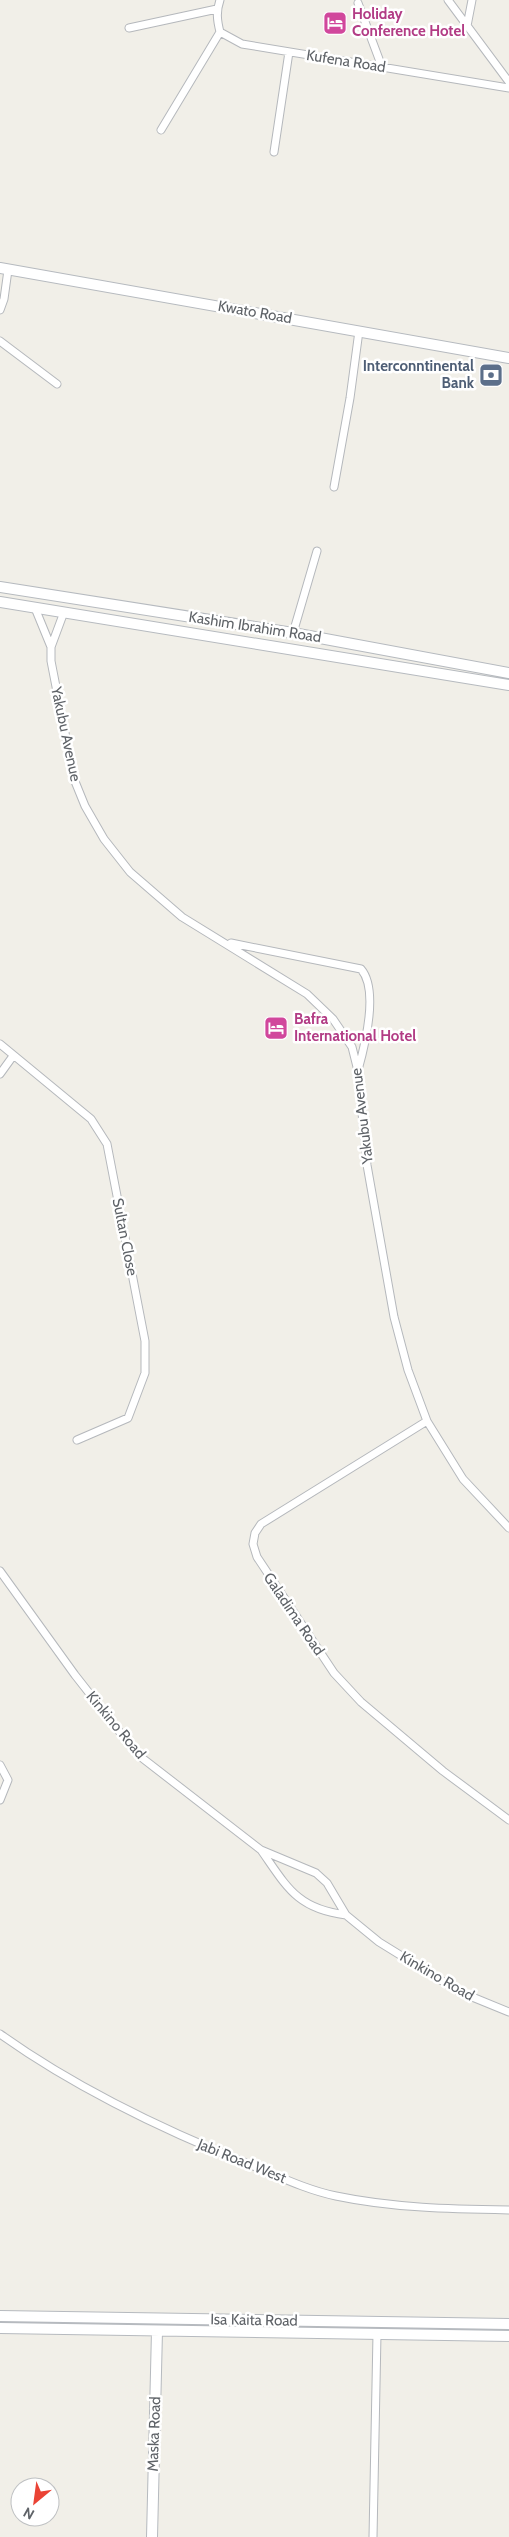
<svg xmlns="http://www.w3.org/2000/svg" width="509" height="2537" font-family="Cabin,sans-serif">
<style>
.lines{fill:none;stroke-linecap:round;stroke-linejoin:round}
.street-casing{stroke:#b5b8bc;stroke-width:9}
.secondary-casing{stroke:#b6babf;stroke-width:12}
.street{stroke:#fff;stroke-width:7}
.secondary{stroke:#fff;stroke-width:10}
.labels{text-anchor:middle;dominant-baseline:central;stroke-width:5;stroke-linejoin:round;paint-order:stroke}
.hotel-label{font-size:15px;font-weight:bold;fill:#b23c85;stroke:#fff;text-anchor:start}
.street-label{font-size:15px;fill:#5f6368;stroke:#fff}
.service-label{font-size:15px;font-weight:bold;fill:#4e5e75;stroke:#fff;text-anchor:end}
</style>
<rect width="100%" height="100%" fill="#f1efe8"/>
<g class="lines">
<g class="street-casing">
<path id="street" d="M220,0C216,12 217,20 220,32L242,44L509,88
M448,0L509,82
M358,3L382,67
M467,26L472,0
M129,28L217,9
M161,130L220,32
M274,152L289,52
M0,310L4,299L8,270
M0,341L57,384
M334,487L350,398L359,331
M35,608L51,647
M64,612L51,647V661L74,779L85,806L104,839L130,872L182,917L307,994L333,1019L352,1047L358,1071L367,1165L394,1317L408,1370L427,1421L463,1479L509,1528
M293,633L317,551
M231,943L361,969C379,990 365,1045 358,1070
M0,1044L91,1119L107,1144L145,1341V1373L128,1418L77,1440
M0,1074L13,1056
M427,1421L261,1524L255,1533L253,1544L257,1557L334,1673L361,1702L443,1771L509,1820
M0,1571L75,1675L137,1754L261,1850L316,1873L327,1883L346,1915L379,1942L460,1992L509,2012
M0,1765L8,1780L0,1800
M261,1850C287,1887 297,1909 346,1915
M0,2034C77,2089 163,2130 251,2165C278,2176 307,2190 336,2196C393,2208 451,2209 509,2210
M373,2537L377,2334"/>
</g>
<g class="secondary-casing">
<path id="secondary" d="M0,268L509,358
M0,587L293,633L509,673
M0,602L509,685
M0,2316L509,2324
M0,2328L509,2336
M152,2537L157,2331"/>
</g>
<use href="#street" class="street"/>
<use href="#secondary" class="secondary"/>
</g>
<defs>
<g id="hotel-square" transform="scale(1.25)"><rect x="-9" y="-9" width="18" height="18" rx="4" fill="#d1479c" stroke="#fff"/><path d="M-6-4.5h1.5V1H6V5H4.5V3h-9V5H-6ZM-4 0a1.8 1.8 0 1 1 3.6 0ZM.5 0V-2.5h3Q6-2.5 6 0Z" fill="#fff"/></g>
<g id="bank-square" transform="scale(1.25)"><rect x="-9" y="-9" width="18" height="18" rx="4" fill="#5c6f8a" stroke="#fff"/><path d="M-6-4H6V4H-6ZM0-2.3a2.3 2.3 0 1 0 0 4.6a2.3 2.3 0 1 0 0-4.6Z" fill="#fff"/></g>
</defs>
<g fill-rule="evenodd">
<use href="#hotel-square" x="335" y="23"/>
<use href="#bank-square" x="491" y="375"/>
<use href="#hotel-square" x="276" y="1028"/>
</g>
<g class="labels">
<g class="hotel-label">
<text x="352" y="14">Holiday<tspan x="352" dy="17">Conference Hotel</tspan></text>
<text x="294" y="1019">Bafra<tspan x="294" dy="17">International Hotel</tspan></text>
</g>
<g class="street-label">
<text transform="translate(346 61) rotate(9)">Kufena Road</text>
<text transform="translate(255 312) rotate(10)">Kwato Road</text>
<text transform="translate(255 627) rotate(9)">Kashim Ibrahim Road</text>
<text transform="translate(66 734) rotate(78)">Yakubu Avenue</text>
<text transform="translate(362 1116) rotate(-97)">Yakubu Avenue</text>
<text transform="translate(125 1237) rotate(79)">Sultan Close</text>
<text transform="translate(294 1614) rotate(56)">Galadima Road</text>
<text transform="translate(116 1725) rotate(50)">Kinkino Road</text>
<text transform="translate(437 1976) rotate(30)">Kinkino Road</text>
<text transform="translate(242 2161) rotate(22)">Jabi Road West</text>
<text transform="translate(254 2320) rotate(1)">Isa Kaita Road</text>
<text transform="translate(154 2434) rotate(-88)">Maska Road</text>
</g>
<g class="service-label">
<text x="474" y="366">Interconntinental<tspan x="474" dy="17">Bank</tspan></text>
</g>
</g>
<g transform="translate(35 2502) rotate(209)"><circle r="24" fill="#ffffff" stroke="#bfc1c3"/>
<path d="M0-4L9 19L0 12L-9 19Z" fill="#ea4335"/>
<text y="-8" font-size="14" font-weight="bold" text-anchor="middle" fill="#5f6368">N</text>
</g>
</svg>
